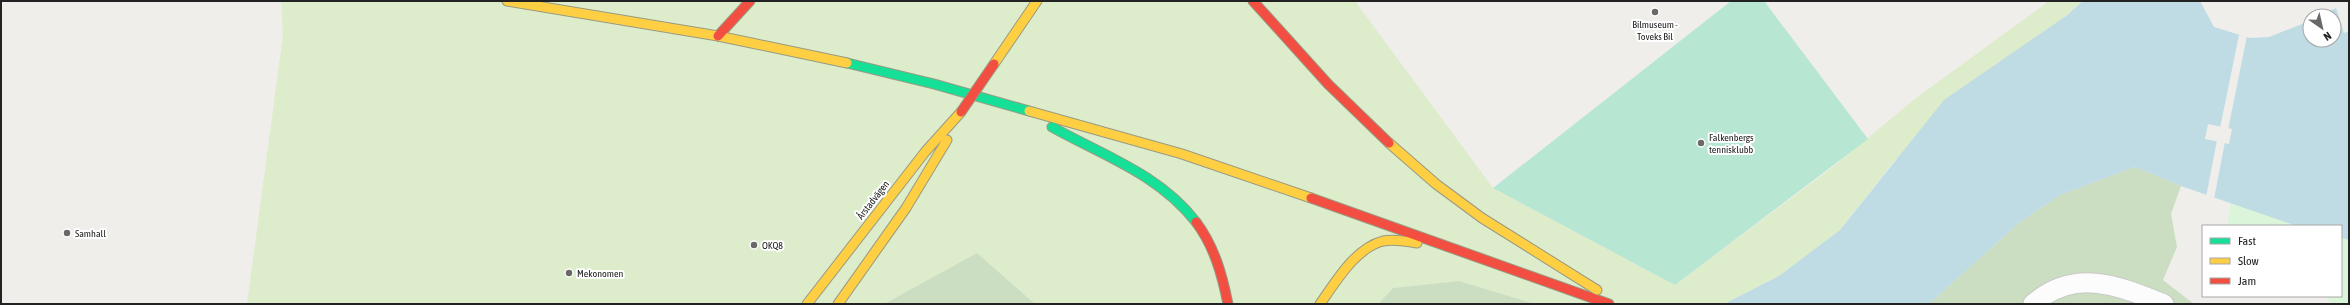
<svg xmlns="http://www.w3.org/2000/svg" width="2350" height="305" font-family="'Asap Condensed',sans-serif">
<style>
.grass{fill:#ddeccb}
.forest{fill:#cbdec1}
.park{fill:#daf5da}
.pitch{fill:#b7e6d2}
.water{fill:#bfdbe3;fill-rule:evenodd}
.pier{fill:#f0eeeb}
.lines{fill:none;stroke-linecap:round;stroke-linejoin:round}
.street-casing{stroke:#c9c8c7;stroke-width:21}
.fast-casing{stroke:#999a82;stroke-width:11}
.slow-casing{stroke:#999a82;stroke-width:11}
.jam-casing{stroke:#999a82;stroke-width:11}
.street{stroke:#fdfcfc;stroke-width:19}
.fast{stroke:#16e098;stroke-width:9}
.slow{stroke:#ffcf43;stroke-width:9}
.jam{stroke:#f24e42;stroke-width:9}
.jam-bridge-casing{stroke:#999a82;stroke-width:11;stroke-linecap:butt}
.jam-bridge{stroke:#f24e42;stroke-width:9}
.poi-dot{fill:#6a6968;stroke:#fff;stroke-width:1.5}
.labels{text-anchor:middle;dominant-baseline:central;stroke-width:4;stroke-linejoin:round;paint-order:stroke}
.poi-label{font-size:10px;fill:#222;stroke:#fff;text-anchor:start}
.street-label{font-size:10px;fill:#222;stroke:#fff}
</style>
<rect width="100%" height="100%" fill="#f0eeeb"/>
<path class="grass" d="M281,1H1355L1493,188L1675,285L1834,166L1916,98L2049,1H2083L1895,160L1840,230L1779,276L1724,304H1535L1459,281L1393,288L1378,304H1035L977,253L885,304H247L283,35Z"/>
<path class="forest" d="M2135,167L2181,186L2171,214L2177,247L2163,280L2194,304H1929L2020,222L2060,195Z
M977,253L1035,304H885L886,303Z
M1459,281L1535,304H1378L1393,288Z"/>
<path class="park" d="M2231,203L2297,226H2227Z
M2341,238L2349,240V304H2334L2323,296H2341Z"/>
<path class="pitch" d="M1731,1H1764L1868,139L1675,285L1493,188Z"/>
<path class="water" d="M2083,1H2200L2214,27L2250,38L2269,37L2310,21V40H2334V16H2319L2336,8L2344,33L2349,31V240L2341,238V226H2297L2181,186L2135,167L2060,195L2020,222L1929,304H1724L1779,276L1840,230L1944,100L2066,16ZM2208,124L2232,129L2229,144L2205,139Z"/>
<path class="pier" d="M2239,35L2247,36L2228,130L2220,128Z
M2217,140L2225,142L2214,199L2206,197Z"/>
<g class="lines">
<g class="street-casing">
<path id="street" d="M2033,304C2075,267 2119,286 2164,304"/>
</g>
<g class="fast-casing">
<path id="fast" d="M847,63L934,84L1029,111
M1052,127C1102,155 1159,174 1196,222"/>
</g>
<g class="slow-casing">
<path id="slow" d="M507,1L718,36L847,63
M994,64L1037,1
M1029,111L1182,154L1311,198
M1389,143L1436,184L1482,218L1597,290
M807,304L925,152L961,112
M838,304L906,208L947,140
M1320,304C1335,283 1355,248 1383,241C1394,239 1406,241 1417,243"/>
</g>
<g class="jam-casing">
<path id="jam" d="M1253,1L1328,84L1389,143
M718,36L750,1
M1311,198L1609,304
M1196,222C1214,246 1222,274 1228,304"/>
</g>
<use href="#street" class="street"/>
<use href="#fast" class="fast"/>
<use href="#slow" class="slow"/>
<use href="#jam" class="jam"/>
<g class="jam-bridge-casing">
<path id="jam-bridge" d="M961,112L994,64"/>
</g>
<use href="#jam-bridge" class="jam-bridge"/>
</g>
<g class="poi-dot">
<circle cx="1655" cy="12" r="4"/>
<circle cx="1701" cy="143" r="4"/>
<circle cx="67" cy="233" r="4"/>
<circle cx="754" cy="245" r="4"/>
<circle cx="569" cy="273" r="4"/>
</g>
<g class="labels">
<g class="poi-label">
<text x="1655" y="24" text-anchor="middle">Bilmuseum -<tspan x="1655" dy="12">Toveks Bil</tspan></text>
<text x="1709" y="137">Falkenbergs<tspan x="1709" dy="12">tennisklubb</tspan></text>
<text x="75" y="233">Samhall</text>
<text x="762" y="245">OKQ8</text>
<text x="577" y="273">Mekonomen</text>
</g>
<g class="street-label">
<text transform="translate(873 200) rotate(-52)">Årstadvägen</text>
</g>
</g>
<rect width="2350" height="305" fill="none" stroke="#222222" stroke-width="4"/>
<rect x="2202" y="225" width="140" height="72" fill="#ffffff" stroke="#a7a7a7"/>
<rect x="2210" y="238" width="20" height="6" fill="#16e098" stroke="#a7a7a7"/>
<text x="2238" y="245" font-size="12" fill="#222222">Fast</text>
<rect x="2210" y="258" width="20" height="6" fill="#ffcf43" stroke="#a7a7a7"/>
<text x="2238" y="265" font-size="12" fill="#222222">Slow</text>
<rect x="2210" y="278" width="20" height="6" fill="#f24e42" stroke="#a7a7a7"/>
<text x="2238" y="285" font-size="12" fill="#222222">Jam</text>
<g transform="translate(2322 28) rotate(146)"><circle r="19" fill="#ffffff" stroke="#a7a7a7"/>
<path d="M0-3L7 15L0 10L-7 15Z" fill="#6a6968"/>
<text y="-6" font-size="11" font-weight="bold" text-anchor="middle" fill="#222222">N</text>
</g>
</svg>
